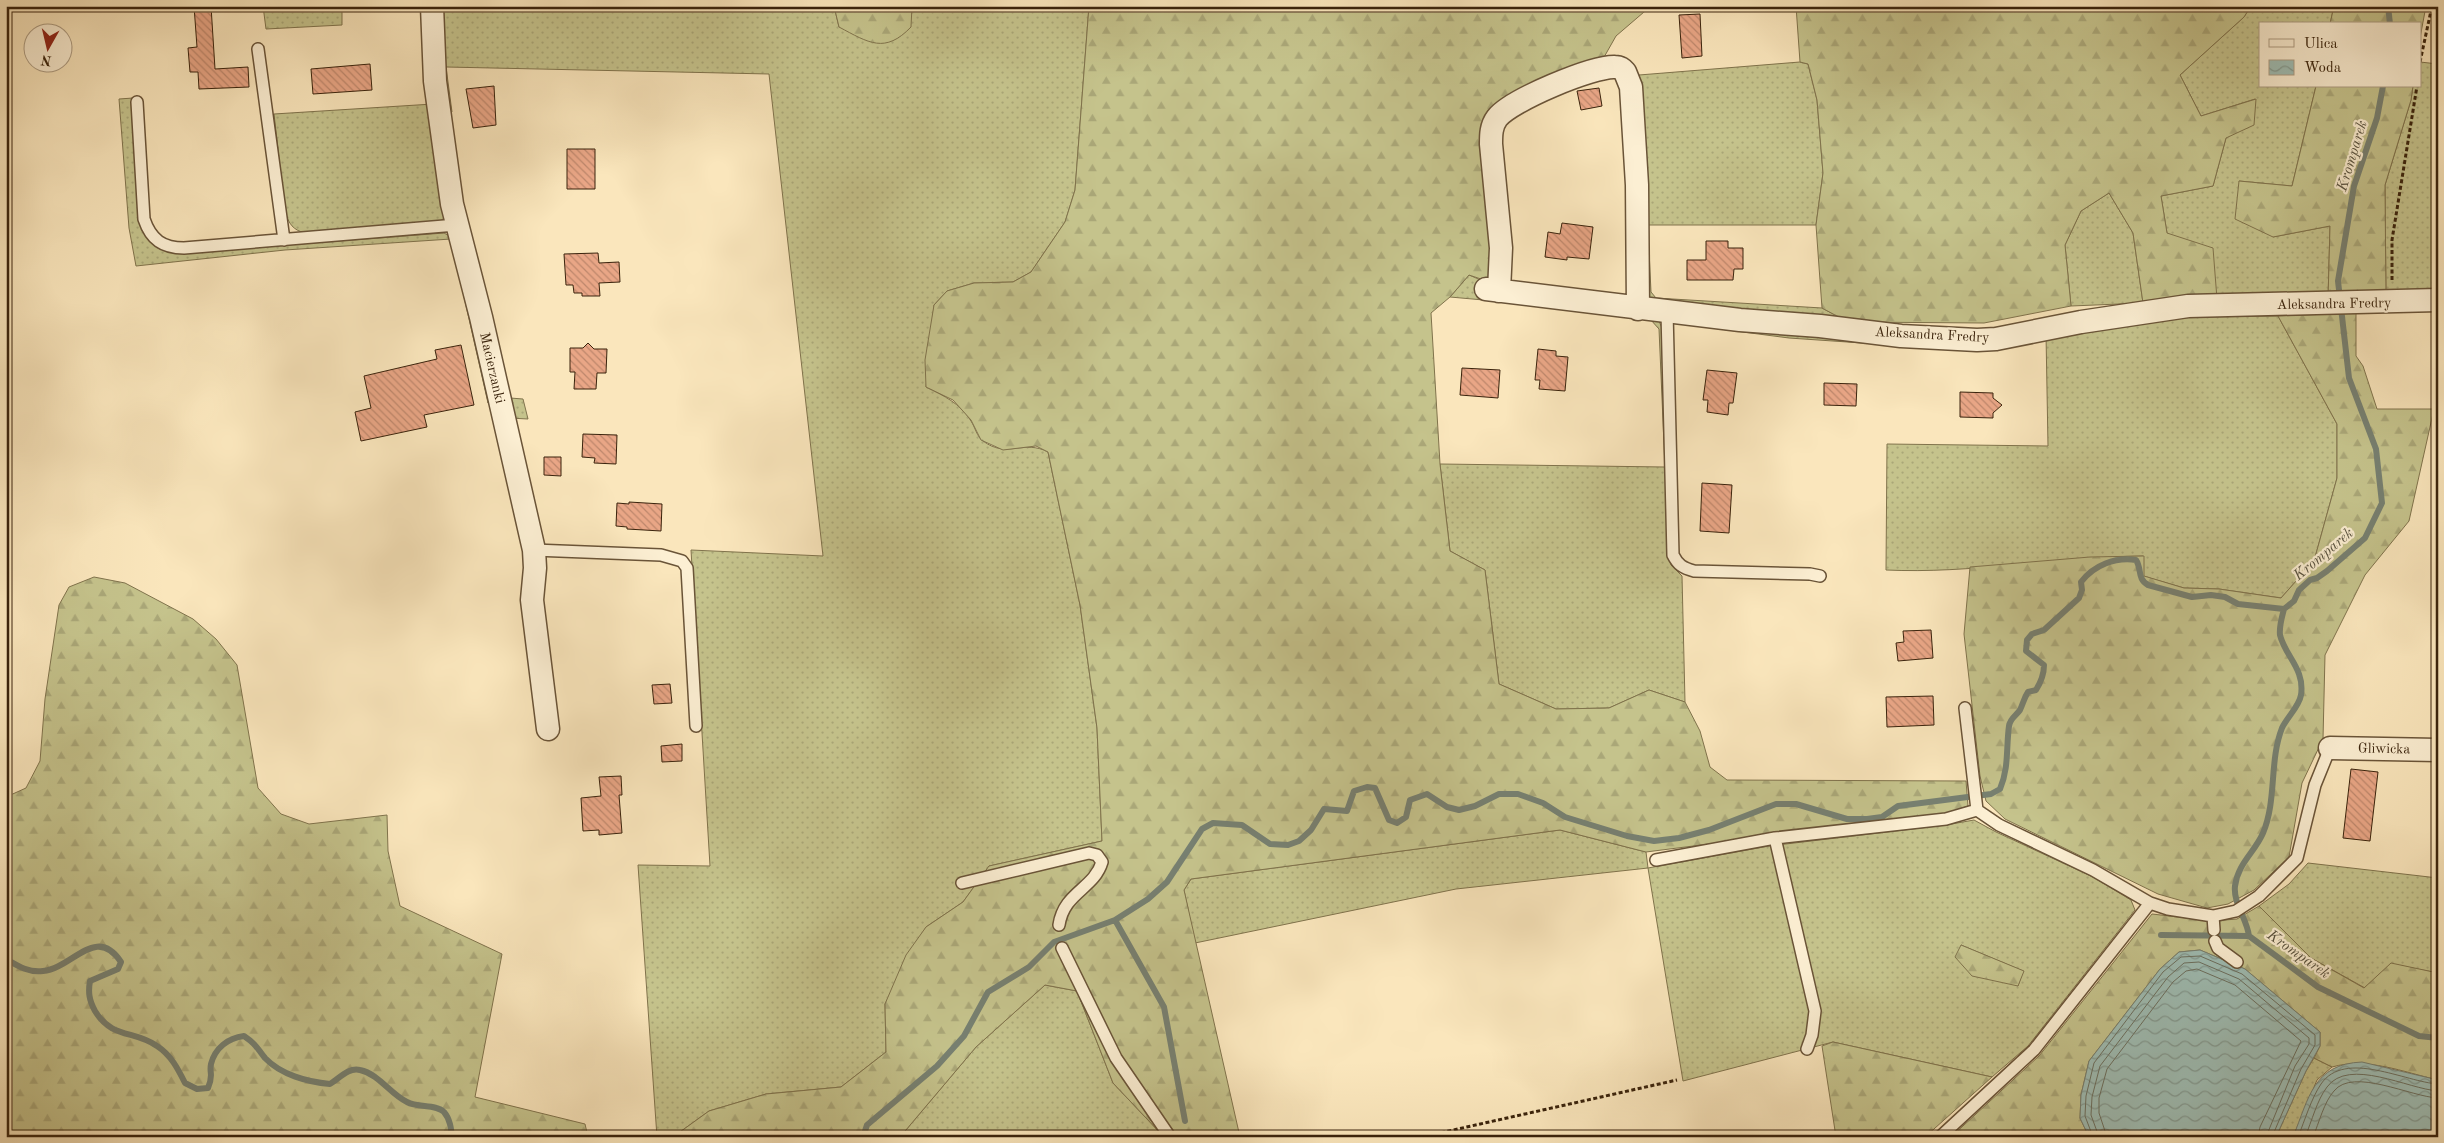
<svg xmlns="http://www.w3.org/2000/svg" width="2444" height="1143" font-family="'Old Standard TT',serif">
<style>
.grass{fill:url(#grass-dots);stroke:#80734c;fill-rule:evenodd}
.forest{fill:url(#forest-firs);stroke:#80734c}
.water{fill:url(#water-waves);stroke:#778071}
.lines{fill:none;stroke-linecap:round;stroke-linejoin:round}
.shore{stroke:#6c7060;stroke-width:1}
.stream{stroke:#778071;stroke-width:6}
.building{fill:url(#building-back-hatch);stroke:#3a230c}
.service-casing{stroke:#6a5438;stroke-width:14}
.minor-casing{stroke:#6a5438;stroke-width:25}
.path{stroke:#3a230c;stroke-width:3;stroke-dasharray:4 2.5;stroke-linecap:butt}
.service{stroke:#fcefd3;stroke-width:11}
.minor{stroke:#fcefd3;stroke-width:22}
.labels{text-anchor:middle;dominant-baseline:central;stroke-width:4.5;stroke-linejoin:round;paint-order:stroke}
.street-label{font-size:14px;fill:#3a230c;stroke:#fcefd3}
.water-label{font-size:15px;font-style:italic;fill:#58523f;stroke:#fcefd3}
</style>
<defs>
<pattern id="grass-dots" width="8" height="8" patternUnits="userSpaceOnUse" patternTransform="scale(1.25)"><rect width="8" height="8" fill="#c5c38c"/><path d="M2 2h.1M6 6h.1" fill="none" stroke="#aaa778" stroke-width="1.8" stroke-linecap="round"/></pattern>
<pattern id="forest-firs" width="22" height="20" patternUnits="userSpaceOnUse" patternTransform="scale(1.25)"><rect width="22" height="20" fill="#c5c38c"/><path d="M5 1l3.5 6h-7zM16 11l3.5 6h-7z" fill="#aaa778"/></pattern>
<pattern id="water-waves" width="16" height="10" patternUnits="userSpaceOnUse" patternTransform="scale(1.25)"><rect width="16" height="10" fill="#9fbeb5"/><path d="M0 5q4-4 8 0t8 0" fill="none" stroke="#839a92"/></pattern>
<pattern id="building-back-hatch" width="6" height="6" patternUnits="userSpaceOnUse" patternTransform="scale(1.25)"><rect width="6" height="6" fill="#e9a686"/><path d="M-1 5l2 2M0 0l6 6M5-1l2 2" fill="none" stroke="#be876c"/></pattern>
</defs>
<rect width="100%" height="100%" fill="#fae6bc"/>
<filter id="stains"><feTurbulence type="fractalNoise" baseFrequency=".004" numOctaves="4"/><feColorMatrix values="0 0 0 0 .2 0 0 0 0 .09 0 0 0 0 .02 0 0 0 .5 -.17"/></filter>
<radialGradient id="worn" r=".72"><stop offset=".6" stop-color="#630" stop-opacity="0"/><stop offset="1" stop-color="#630" stop-opacity=".3"/></radialGradient>
<path class="grass" d="M263,6H342V25L266,29Z
M437,6H834L839,27L912,6H1089L1075,190L1065,222L1031,272L1013,282L974,283L947,291L934,305L926,387C944,396 960,403 971,421C975,427 977,437 983,441C1007,459 1024,439 1048,452L1080,605L1097,728L1102,841L989,866L963,902L926,927L885,1004L886,1052L841,1087L766,1094L709,1111L673,1137H657L638,865L710,866L691,550L823,556L769,74L446,67L452,112L444,116Z
M2251,6H2334L2330,24H2260V86H2316L2292,186L2239,181L2273,237L2330,226L2328,300L2217,299L2167,233L2161,196L2213,186L2226,138L2255,99L2201,116L2180,75L2244,17Z
M1800,62L1808,64L1817,100L1823,173L1816,225H1644L1639,75Z
M2420,62L2438,64V296L2386,298L2385,185L2411,100L2413,86H2420Z
M133,98L140,218C146,240 160,251 182,253L444,233L455,239L493,390L488,403L451,239L285,250L136,266L129,228L119,99Z
M433,104L444,218L438,223L305,233C293,230 289,224 285,212L274,114Z
M2109,193L2133,233L2143,303L2071,306L2065,245L2081,211Z
M1649,250L1651,292L1656,298L1822,308L1848,322L1647,300L1643,252Z
M1469,275L1539,305L1450,297Z
M2278,316L2337,424V478L2314,561L2281,598L2219,589L2184,588L2143,576V556C2057,557 1971,574 1886,570L1887,444L2048,446L2046,334L2193,317Z
M1650,319H1658L1662,328L1663,337L1670,556L1671,565L1682,576L1685,702L1649,690L1609,708L1556,709L1499,684L1485,570L1450,551L1440,464L1665,467L1659,329Z
M1690,321L1906,346L1789,338L1689,325Z
M510,398L523,399L528,419L509,418Z
M1974,820L1996,832L2093,877L2131,900L2135,910L2028,1046L1992,1077L1833,1042L1683,1081L1648,868L1456,889L1195,943L1184,890L1191,879L1560,830L1646,852L1648,868L1769,846L1946,825ZM1961,945L2023,971L2018,986Z
M2308,863L2438,878V973L2391,964L2365,988L2311,958L2259,906L2289,884Z
M1045,985L1077,991L1113,1083L1164,1137H900L976,1047Z
M2314,1058L2332,1067L2317,1080L2293,1137H2276L2306,1071Z"/>
<path class="forest" d="M834,6H912L911,27C885,54 869,43 839,27Z
M1089,6H1651L1616,36L1599,66L1493,118L1494,268L1487,281L1469,275L1450,297L1431,313L1440,464L1450,551L1485,570L1499,684L1556,709L1609,708L1649,690L1685,702L1700,731L1710,767L1727,780L1966,781L1968,806L1945,814L1646,852L1560,830L1191,879L1184,890L1240,1137H1164L1113,1083L1077,991L1045,985L976,1047L900,1137H673L709,1111L766,1094L841,1087L886,1052L885,1004L906,955L926,927L963,902L989,866L1102,841L1097,728L1080,605L1048,452L1036,446L1003,450L981,440L971,420L953,400L926,387L925,360L934,305L947,291L974,283L1013,282L1031,272L1065,222L1075,190Z
M1796,6H2251L2244,17L2180,75L2201,116L2256,99L2254,125L2226,138L2213,186L2161,196L2167,233L2213,248L2217,299L2143,303L2133,233L2109,193L2081,211L2065,245L2071,306L1984,323L1848,322L1822,308L1816,225L1823,173L1817,100L1808,64L1800,62Z
M2334,6H2426L2420,38V24H2330Z
M2316,86H2413L2411,100L2385,185L2386,298L2328,300L2330,226L2273,237L2235,219L2239,181L2292,186Z
M2356,313V356L2363,366L2377,409H2434L2409,521L2365,575L2325,655L2323,739L2302,783L2289,857L2254,890L2228,904L2207,908L2158,894L2005,819L1986,801L1980,776L1964,634L1970,567L2090,557L2144,556V576L2184,588L2219,589L2281,598L2314,561L2337,478V424L2278,316Z
M94,577L125,583L193,619L216,639L237,665L258,788L281,814L309,824L387,815L388,851L400,906L502,954L475,1097L585,1124L588,1137H6V797L26,788L40,761L45,699L59,605L69,587Z
M2259,906L2311,958L2364,988L2391,963L2438,973V1080C2403,1072 2367,1057 2332,1067L2314,1058L2320,1046V1032L2245,969L2200,950L2179,952L2160,969L2089,1061L2081,1095L2080,1118L2089,1137H1951L2039,1056L2152,914L2213,921L2237,919Z
M1961,945L2024,971L2018,986L1972,976L1955,957Z
M1833,1042L1992,1077L1925,1137H1836L1822,1046Z"/>
<path class="water" d="M2200,950L2245,969L2320,1032V1046L2306,1071L2276,1137H2089L2080,1118L2081,1095L2089,1061L2160,969L2179,952Z
M2362,1062L2438,1080V1137H2293C2309,1098 2313,1064 2362,1062Z"/>
<g class="lines">
<path class="shore" d="M2093,1137L2085,1116L2086,1096L2094,1063L2163,972L2181,957L2200,956L2242,974L2315,1035V1045L2301,1069L2272,1137
M2099,1137L2091,1115L2092,1097L2100,1066L2168,977L2184,963L2199,962L2239,979L2309,1038V1044L2295,1066L2266,1137
M2107,1137L2099,1113V1098L2107,1069L2173,982L2186,971L2197,969L2235,985L2301,1041L2260,1127L2258,1137
M2298,1137C2305,1120 2311,1099 2321,1084C2345,1049 2405,1082 2438,1084
M2305,1137C2312,1121 2317,1100 2327,1087C2349,1057 2408,1089 2438,1091
M2313,1137C2319,1123 2324,1102 2334,1091C2353,1067 2411,1097 2438,1098"/>
<path class="stream" d="M2388,6L2390,24
M2383,86L2377,118L2354,186L2338,281L2349,378L2376,449L2382,503L2365,538L2327,571L2317,578L2310,580L2299,590L2294,601L2284,609C2282,617 2279,626 2280,635C2285,656 2305,669 2301,695C2299,707 2287,717 2282,728C2269,761 2277,800 2263,833C2255,852 2238,863 2235,886C2233,903 2247,919 2249,936L2318,987L2419,1036L2438,1038
M1115,920L1164,1007L1185,1121
M2161,935L2249,936
M6,959C18,966 29,973 43,971C73,968 96,924 121,962L118,969L90,981C88,992 89,1000 95,1011C112,1039 134,1030 157,1046C171,1055 178,1069 185,1083L197,1089L208,1088C214,1074 209,1074 211,1064C215,1048 228,1038 244,1036C257,1045 256,1047 265,1058C281,1075 308,1082 330,1084C339,1079 348,1067 360,1070C379,1074 390,1094 407,1102C418,1108 436,1104 444,1112C450,1119 451,1128 452,1137
M863,1137L867,1125L937,1066L964,1036L988,992L1029,967L1054,942L1115,920L1148,899L1167,882L1202,829L1213,823L1242,825L1270,844L1288,845L1299,841L1311,830L1324,809L1347,811L1354,791L1367,787L1375,788L1389,820L1397,823L1406,817L1410,800L1427,794L1447,807L1459,810L1475,806L1499,794H1518L1543,803L1565,817L1627,836L1654,841L1679,838L1709,830L1776,804H1796L1847,819H1867L1882,817L1898,806L1991,794L2000,789C2009,768 2006,748 2009,726C2010,718 2016,716 2020,710C2023,704 2024,698 2028,692L2036,690C2041,682 2044,675 2044,665L2026,651L2027,640L2032,634L2044,630L2079,598L2082,590L2081,582C2094,565 2115,557 2136,560C2142,569 2137,579 2148,585L2192,597L2211,595L2225,597L2238,604L2284,609"/>
</g>
<path class="building" d="M194,6H211L215,69L248,67L249,87L199,89L198,72H190L188,48L197,47Z
M1700,14L1702,56L1682,58L1679,15Z
M370,64L372,90L313,94L311,69Z
M494,86L496,125L473,128L466,89Z
M1599,88L1602,106L1581,110L1577,91Z
M567,149H595V189H567Z
M1562,223L1593,227L1589,259L1567,257V260L1545,257L1548,232L1560,234Z
M1706,241H1728V248H1743V269H1734L1733,280H1687V260H1706Z
M598,253L599,263L619,262L620,282L599,283L600,296H582V293H574L573,285H566L564,254Z
M588,343L594,349H607L606,373H597L596,389H574L575,372H570V348H583Z
M461,345L474,405L424,415L427,427L361,441L355,412L371,408L364,376L437,359L435,350Z
M1538,349L1556,351V356L1568,357L1565,391L1539,389L1540,380H1535Z
M1462,368L1500,370L1498,398L1460,395Z
M1707,370L1737,373L1733,403H1729L1728,415L1707,412L1708,400H1703Z
M1824,383L1857,384L1856,406L1824,405Z
M1960,392L1993,393V398L2002,405L1993,413V418L1960,417Z
M583,434L617,435L616,464L594,463L595,458L582,457Z
M544,457H561V476L544,475Z
M1702,483L1732,485L1729,533L1700,531Z
M629,502L662,504L661,531L627,529V527L616,526L617,503L629,504Z
M1931,630L1933,658L1898,661L1896,643L1904,642L1903,631Z
M670,684L672,703L654,704L652,685Z
M1933,696L1934,725L1887,727L1886,697Z
M682,744V761L662,762L661,746Z
M2351,769L2378,772L2370,841L2343,838Z
M621,776L622,795H619L622,833L599,835V830L583,831L581,798L601,796L599,777Z"/>
<g class="lines">
<g class="service-casing">
<path id="service" d="M258,49L284,240
M137,102L144,219C151,240 163,248 184,248L456,225
M1667,312L1673,555C1678,565 1683,568 1694,571L1810,574L1820,576
M534,550L661,555L682,561L687,568L696,726
M1965,708L1977,810L1999,825L2093,870L2150,903
M1775,838L1815,1011L1812,1035L1807,1049
M1656,860L1775,838L1946,819L1977,810
M962,883L1089,853L1097,855L1102,862C1094,889 1064,892 1059,925
M2213,916L2214,930
M2215,941L2218,948L2237,962
M1062,948L1116,1058L1170,1137
M1940,1137L2034,1050L2150,903L2168,909L2213,916L2236,911L2259,896L2297,858L2315,785L2330,748"/>
</g>
<g class="minor-casing">
<path id="minor" d="M432,6L435,81L452,204L481,317L534,550L535,568L532,600L548,729
M1486,289L1740,320L1820,326L1901,336L1977,340L1996,339L2081,322L2188,306L2438,300
M1499,291L1501,248L1491,144C1491,135 1491,126 1497,118C1511,100 1593,66 1615,67C1620,67 1622,69 1625,72L1631,87L1637,185L1638,309
M2330,748L2438,750"/>
</g>
<path class="path" d="M2420,62L2432,6
M2392,280V240L2417,86
M1422,1137L1677,1080"/>
<use href="#service" class="service"/>
<use href="#minor" class="minor"/>
</g>
<g class="labels">
<g class="street-label">
<text transform="translate(2334 304) rotate(-1)">Aleksandra Fredry</text>
<text transform="translate(1932 335) rotate(3)">Aleksandra Fredry</text>
<text transform="translate(492 368) rotate(77)">Macierzanki</text>
<text transform="translate(2384 749) rotate(1)">Gliwicka</text>
</g>
<g class="water-label">
<text transform="translate(2353 156) rotate(-73)">Kromparek</text>
<text transform="translate(2324 555) rotate(-40)">Kromparek</text>
<text transform="translate(2298 955) rotate(35)">Kromparek</text>
</g>
</g>
<rect width="2444" height="1143" fill="none" stroke="#fae6bc" stroke-width="25"/>
<rect x="8" y="8" width="2429" height="1128" fill="none" stroke="#3a230c" stroke-width="2.5"/>
<rect x="12" y="12" width="2419" height="1118" fill="none" stroke="#3a230c"/>
<rect x="2259" y="22" width="162" height="65" fill="#fcefd3" stroke="#ae9d83"/>
<rect x="2269" y="39" width="25" height="8" fill="#fcefd3" stroke="#ae9d83"/>
<text x="2304" y="48" font-size="15" fill="#3a230c">Ulica</text>
<rect x="2269" y="60" width="25" height="15" fill="url(#water-waves)" stroke="#ae9d83"/>
<text x="2304" y="72" font-size="15" fill="#3a230c">Woda</text>
<g transform="translate(48 48) rotate(188)"><circle r="24" fill="#fcefd3" stroke="#ae9d83"/>
<path d="M0-4L9 19L0 12L-9 19Z" fill="#8f2418"/>
<text y="-8" font-size="14" font-weight="bold" text-anchor="middle" fill="#3a230c">N</text>
</g>
<rect width="100%" height="100%" filter="url(#stains)"/>
<rect width="100%" height="100%" fill="url(#worn)"/>
</svg>
